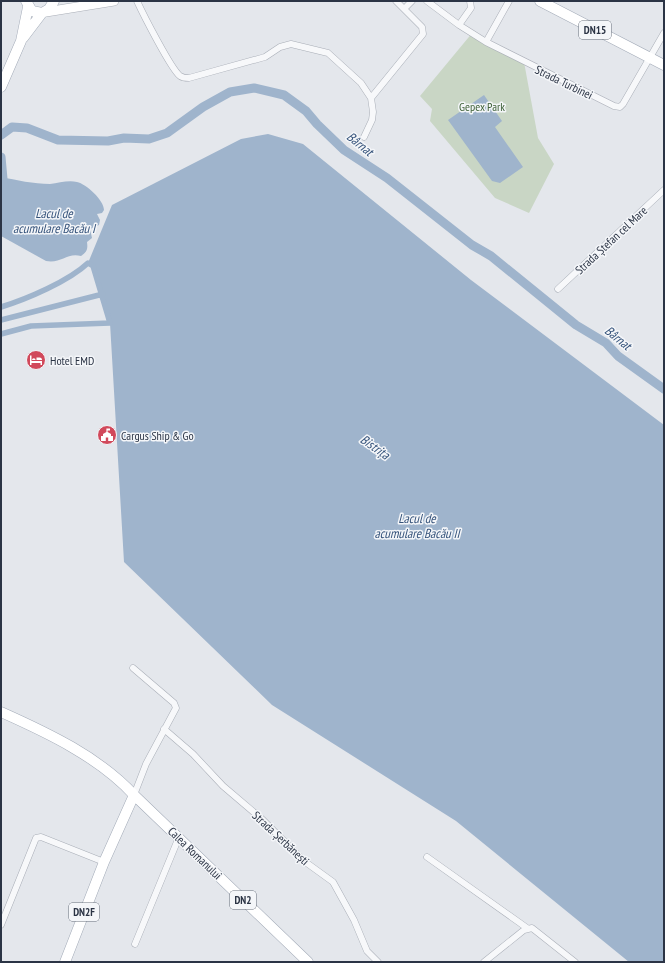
<svg xmlns="http://www.w3.org/2000/svg" width="665" height="963" font-family="'PT Sans Narrow',sans-serif">
<style>
.green{fill:#c9d6c5}
.water{fill:#9fb4cc}
.lines{fill:none;stroke-linecap:round;stroke-linejoin:round}
.canal{stroke:#9fb4cc;stroke-width:5.5}
.river{stroke:#9fb4cc;stroke-width:9}
.minor-casing{stroke:#a9aeb7;stroke-width:7}
.secondary-casing{stroke:#a9aeb7;stroke-width:10}
.primary-casing{stroke:#a3abb8;stroke-width:11}
.minor{stroke:#f7f8fa;stroke-width:6}
.secondary{stroke:#fff;stroke-width:9}
.primary{stroke:#fff;stroke-width:10}
.labels{text-anchor:middle;dominant-baseline:central;stroke-width:3;stroke-linejoin:round;paint-order:stroke}
.shield{fill:#f4f6f9;stroke:#676e7b;stroke-width:1}
.shield-label{font-size:11px;font-weight:bold;fill:#2b3445}
.street-label{font-size:12px;fill:#2b3445;stroke:#f4f6f9}
.park-label{font-size:12px;fill:#3f6138;stroke:#f4f6f9}
.poi-label{font-size:12px;fill:#2b3445;stroke:#f4f6f9;text-anchor:start}
.water-label{font-size:13px;font-style:italic;fill:#34527a;stroke:#f4f6f9}
</style>
<rect width="100%" height="100%" fill="#e4e7ec"/>
<path class="green" d="M473,32L524,62L538,138L554,164L529,213L495,198L430,121L432,109L420,96Z"/>
<path class="water" d="M484,95L502,121L495,127L523,167L500,183L492,181L448,120Z
M268,134L303,144L471,280L664,425V962H629L456,821L272,705L124,562L110,323L93,266L88,263L112,205L241,139Z
M1,177C16,180 34,184 50,184C59,183 68,180 77,182C86,184 104,200 104,210L102,213L97,214L100,220L99,225L90,229L92,238L87,242C88,249 87,252 81,256C67,252 61,264 46,261L1,236Z"/>
<g class="lines">
<path class="canal" d="M1,307C27,299 69,281 88,263L93,266L110,323L31,326L1,334
M1,320L103,294"/>
<path class="river" d="M1,135L12,127L27,128L58,140L108,141L124,138L149,139L167,133L203,107L230,92L254,88L284,95L306,111L317,124L344,150L387,178L472,245L491,256L576,325L606,343L618,356L664,389
M1,157L4,190"/>
<g class="minor-casing">
<path id="minor" d="M137,1C143,14 171,69 180,76C183,78 186,78 189,78L265,57L280,47L291,44L328,53L361,83L371,98L373,112L372,120L364,137
M427,1L459,25L486,42L614,106L620,107L623,104L664,33
M404,9L412,1
M459,25L471,8L470,1
M486,42L509,1
M371,98L423,34L422,27L396,1
M558,289L664,190
M133,668L174,703L176,708L146,764L134,795
M164,729L193,754L223,786L263,820L304,861L333,882L354,920L367,951L378,962
M427,857L527,928
M1,925L36,838L41,837L104,862
M135,944L179,837
M484,962L524,930L532,928L575,962"/>
</g>
<g class="secondary-casing">
<path id="secondary" d="M46,12L114,1"/>
</g>
<g class="primary-casing">
<path id="primary" d="M26,1L32,11L42,13L49,9L54,1
M540,1L664,65
M23,38L42,13
M1,87L21,41L28,7
M1,712C48,733 99,757 134,795L308,962
M65,962L104,862L134,795"/>
</g>
<use href="#minor" class="minor"/>
<use href="#secondary" class="secondary"/>
<use href="#primary" class="primary"/>
</g>
<defs>
<g id="hotel-disc" transform="scale(1)"><circle r="9.5" fill="#d1495b" stroke="#f4f6f9"/><path d="M-6-4.5h1.5V1H6V5H4.5V3h-9V5H-6ZM-4 0a1.8 1.8 0 1 1 3.6 0ZM.5 0V-2.5h3Q6-2.5 6 0Z" fill="#fff"/></g>
<g id="civic-disc" transform="scale(1)"><circle r="9.5" fill="#d1495b" stroke="#f4f6f9"/><path d="M-.6-6.5H3V-4.5H.6V-3L4-1V1h2V6H-6V1h2V-1L-.6-3ZM-1.2 2.5V6h2.4V2.5Z" fill="#fff"/></g>
</defs>
<g fill-rule="evenodd">
<use href="#hotel-disc" x="36" y="360"/>
<use href="#civic-disc" x="107" y="435"/>
</g>
<g class="labels">
<g class="shield">
<rect x="579" y="21" width="32" height="18" rx="3"/>
<rect x="230" y="891" width="26" height="18" rx="3"/>
<rect x="69" y="903" width="30" height="18" rx="3"/>
</g>
<g class="shield-label">
<text x="595" y="30">DN15</text>
<text x="243" y="900">DN2</text>
<text x="84" y="912">DN2F</text>
</g>
<g class="street-label">
<text transform="translate(564 82) rotate(26)">Strada Turbinei</text>
<text transform="translate(611 240) rotate(-43)">Strada Ștefan cel Mare</text>
<text transform="translate(281 838) rotate(43)">Strada Șerbănești</text>
<text transform="translate(195 853) rotate(44)">Calea Romanului</text>
</g>
<g class="park-label">
<text x="482" y="106">Gepex Park</text>
</g>
<g class="poi-label">
<text x="50" y="360">Hotel EMD</text>
<text x="121" y="435">Cargus Ship &amp; Go</text>
</g>
<g class="water-label">
<text transform="translate(360 144) rotate(39)">Bârnat</text>
<text x="54" y="213">Lacul de<tspan x="54" dy="15">acumulare Bacău I</tspan></text>
<text transform="translate(618 338) rotate(39)">Bârnat</text>
<text transform="translate(375 447) rotate(35)">Bistrița</text>
<text x="417" y="518">Lacul de<tspan x="417" dy="15">acumulare Bacău II</tspan></text>
</g>
</g>
<rect width="665" height="963" fill="none" stroke="#2b3445" stroke-width="4"/>
</svg>
